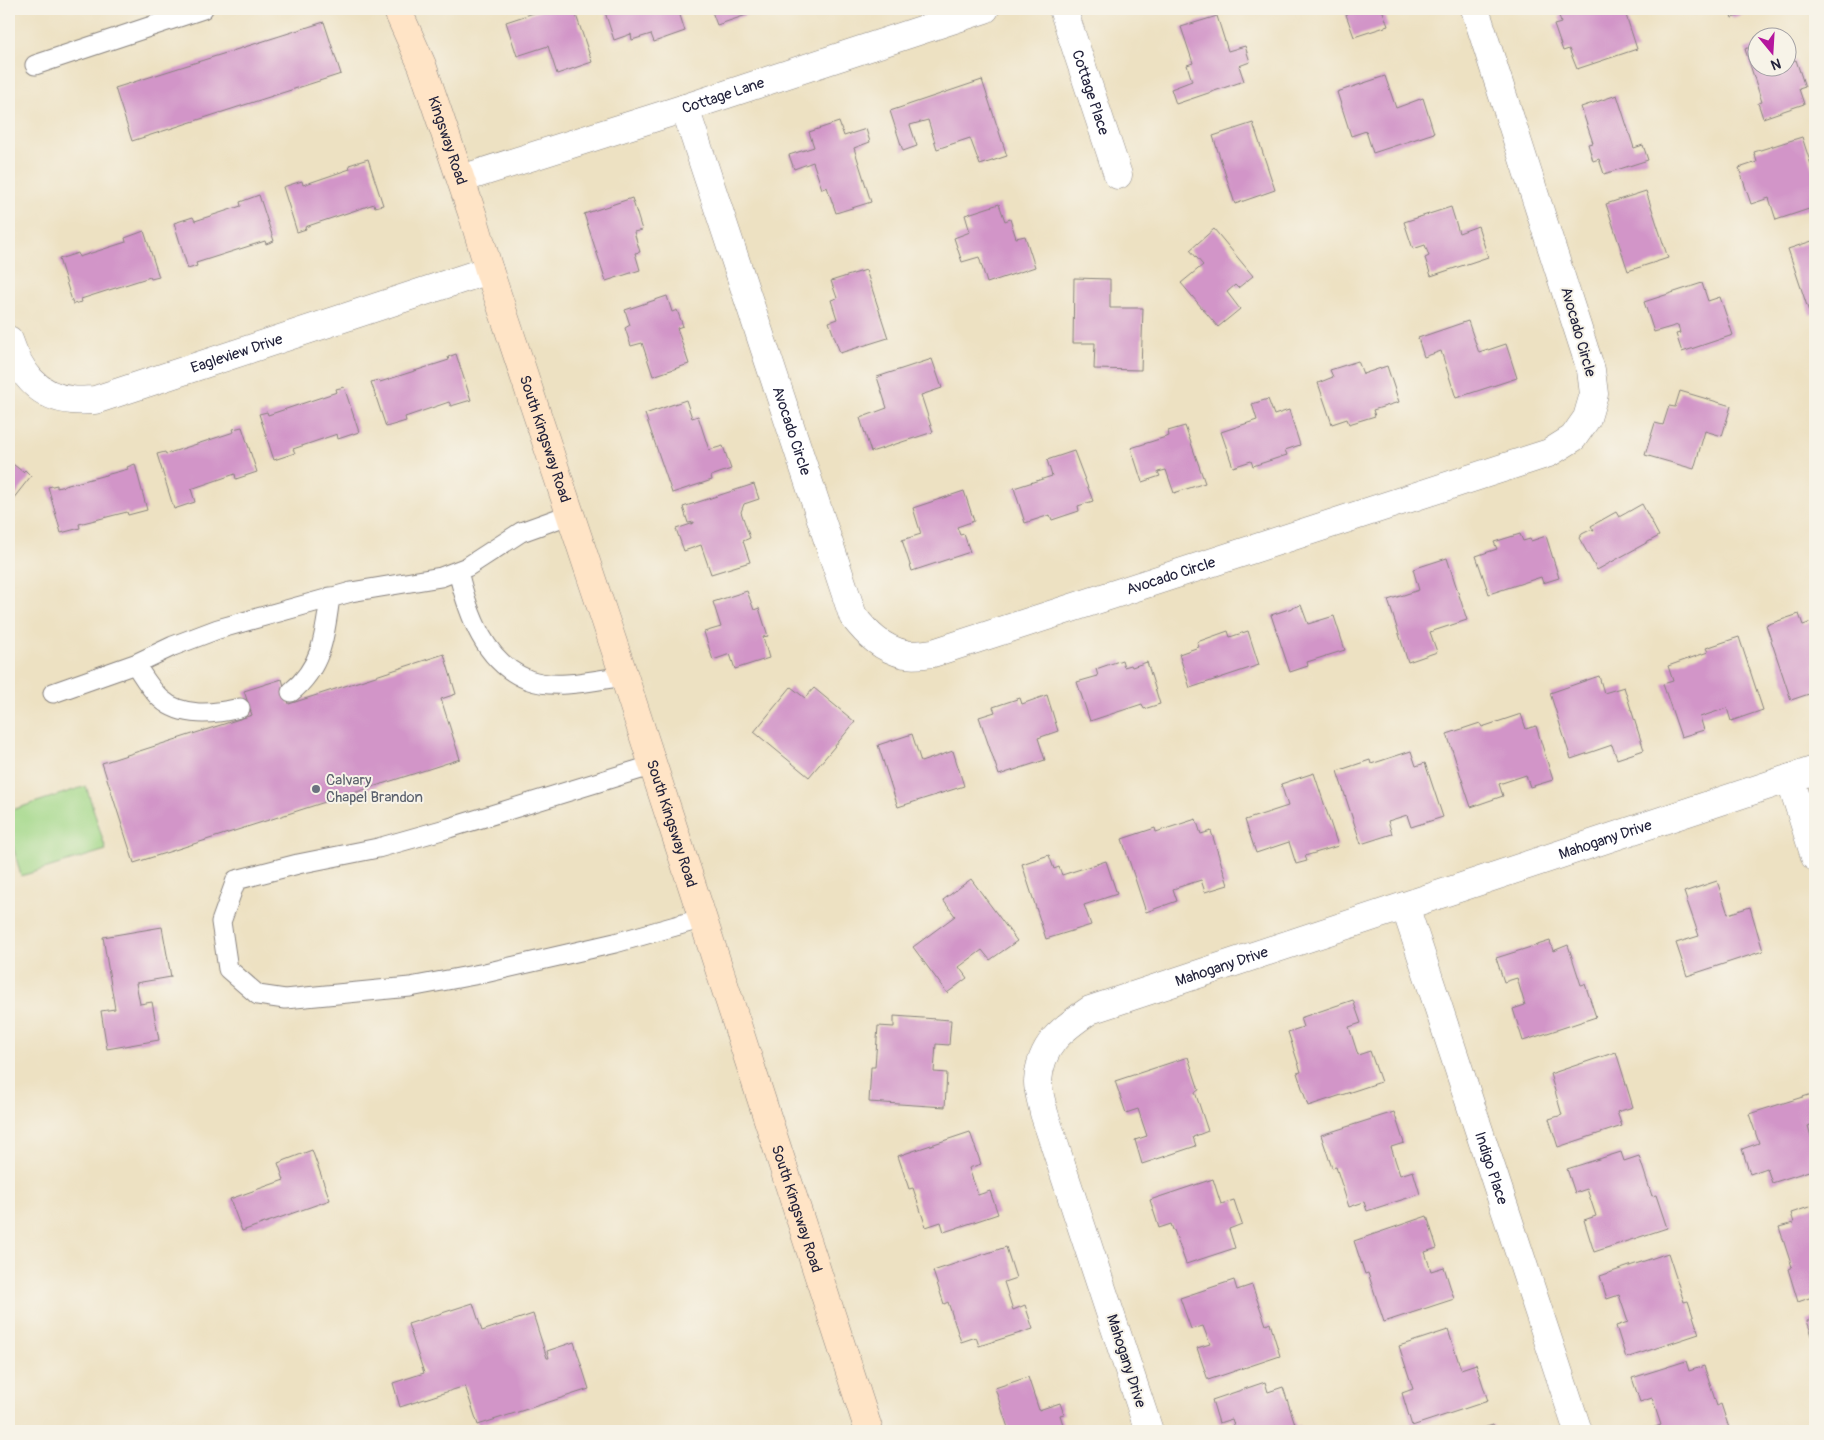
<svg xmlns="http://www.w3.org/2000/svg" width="1824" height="1440" font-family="Pangolin,sans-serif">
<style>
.green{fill:#a3d889;stroke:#627d62}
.building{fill:#d295c8}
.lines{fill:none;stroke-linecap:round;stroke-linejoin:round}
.lane-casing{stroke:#88827e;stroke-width:21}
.street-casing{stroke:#88827e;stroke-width:29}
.secondary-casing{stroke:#88827e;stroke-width:29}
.lane{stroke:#fff;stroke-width:19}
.street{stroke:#fff;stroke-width:28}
.secondary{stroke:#ffe4c6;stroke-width:28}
.worship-dot{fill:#6b7280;stroke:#f7f3e8;stroke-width:2}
.labels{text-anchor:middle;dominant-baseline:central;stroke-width:4;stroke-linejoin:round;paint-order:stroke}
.street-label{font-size:15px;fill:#22223b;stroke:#f7f3e8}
.worship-label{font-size:15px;fill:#5b616d;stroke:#f7f3e8;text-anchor:start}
</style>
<rect width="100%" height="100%" fill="#f7f3e8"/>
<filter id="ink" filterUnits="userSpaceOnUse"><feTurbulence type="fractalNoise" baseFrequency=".02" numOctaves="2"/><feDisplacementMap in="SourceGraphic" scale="10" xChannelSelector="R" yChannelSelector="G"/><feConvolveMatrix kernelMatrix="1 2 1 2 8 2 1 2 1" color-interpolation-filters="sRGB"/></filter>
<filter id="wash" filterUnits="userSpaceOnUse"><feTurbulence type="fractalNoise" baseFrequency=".0096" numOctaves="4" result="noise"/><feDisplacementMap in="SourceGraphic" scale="20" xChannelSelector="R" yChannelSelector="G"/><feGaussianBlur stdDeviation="1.12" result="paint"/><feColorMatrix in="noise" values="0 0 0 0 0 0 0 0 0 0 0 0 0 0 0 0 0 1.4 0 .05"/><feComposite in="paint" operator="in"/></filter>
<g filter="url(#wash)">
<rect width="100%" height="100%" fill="#ede1c2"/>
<path class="green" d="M86,786L106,850L21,876L9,831V811Z"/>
<g id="blocks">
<path class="building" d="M546,9H574L592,62L557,74L548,46L517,56L506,22Z
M604,9H678L685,31L654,42L651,34L632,40L631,34L614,40Z
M711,9H764L717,25Z
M1344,9H1382L1388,26L1354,37Z
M1559,9H1624L1637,49L1577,69L1569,49L1563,51L1554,25L1561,23L1559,16L1561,15Z
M1729,9H1759L1732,18Z
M1217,16L1228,51L1245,46L1250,62L1239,66L1244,81L1176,104L1171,89L1192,81L1187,65L1193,63L1181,27Z
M324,22L341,74L132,141L115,88Z
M1756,45V68H1786V52L1790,62L1796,60L1805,87L1799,89L1804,104L1763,118L1758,103L1762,102L1745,49Z
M1385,76L1396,108L1423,98L1434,133L1373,153L1366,131L1351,136L1337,92Z
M982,80L1007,156L980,165L970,138L937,149L928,120L910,125L917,146L903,151L890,111Z
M1617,95L1634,148L1643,145L1648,160L1604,174L1599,159L1593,161L1588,144L1593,143L1581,107Z
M839,122L844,136L866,129L870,142L854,148L871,202L836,213L827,187L822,189L813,162L794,169L789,155L814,147L809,132Z
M1253,123L1275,190L1235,204L1213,136Z
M1802,137L1815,177V207L1776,220L1769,198L1751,204L1739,168L1757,162L1754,152Z
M368,159L383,205L375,207L374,204L305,227L306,229L297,232L283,187L302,181L303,185L350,169L349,165Z
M1646,191L1668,258L1628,271L1606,204Z
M259,195L274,241L266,244L265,241L196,263L197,266L188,269L174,223L193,217L195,221L241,206L240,202Z
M632,198L642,230L634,232L640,252L635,253L640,270L606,281L584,214Z
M999,204L1005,221L1010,219L1016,238L1025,236L1035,267L987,283L979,257L962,262L954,238L970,232L965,215Z
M1451,207L1459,233L1478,226L1488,257L1431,276L1425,258L1429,256L1425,245L1413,249L1404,222Z
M1214,229L1253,276L1238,288L1235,285L1227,292L1240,309L1218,327L1181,283L1203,265L1190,250Z
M144,231L159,277L151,279L150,277L81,299L82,302L73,304L59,259L78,253L79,257L126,242L125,238Z
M1815,240V313L1810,315L1788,249Z
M866,270L888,338L840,353L829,322L837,319L831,300L837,298L831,281Z
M1074,278L1110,279V308H1143L1141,370L1094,369L1095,343H1073Z
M1702,283L1708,301L1720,297L1733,335L1682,352L1676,334L1680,333L1678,325L1654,332L1644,302Z
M667,296L672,312L677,310L683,326L677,328L689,364L653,376L642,343L631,346L625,328L630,325L625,310Z
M1468,321L1479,353L1506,344L1517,378L1456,398L1441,351L1424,357L1418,338Z
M456,354L471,400L451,406L449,402L405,417L406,421L386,427L371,382L379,380L380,382L449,360L448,357Z
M932,359L942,388L921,395L933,432L871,452L860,418L887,408L877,377Z
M1358,361L1363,374L1387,366L1399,402L1373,410L1375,416L1349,424L1347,419L1332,424L1318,383L1333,377L1330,370Z
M344,387L359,432L338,439L337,434L293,449L295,453L274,460L259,414L267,412L268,415L337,392L336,389Z
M1680,391L1731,406L1722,436L1705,431L1694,469L1645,455L1655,423L1663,425L1669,406L1675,407Z
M1268,399L1274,415L1289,410L1300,445L1285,450L1287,455L1253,466L1251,461L1233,467L1221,432L1257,420L1252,404Z
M686,400L692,418L698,416L709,450L723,446L731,469L711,476L712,480L672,493L645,414Z
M1185,426L1205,483L1174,493L1166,470L1158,472L1160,476L1142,482L1131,448L1169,436L1168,431Z
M242,427L257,472L236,479L235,474L191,489L195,502L174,509L157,454L165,452L166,454L234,432L233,429Z
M1074,451L1093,501L1078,506L1079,511L1052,520L1050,515L1025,523L1014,488L1052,476L1047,460Z
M9,461L23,472L25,470L31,476L9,504Z
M135,464L147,510L128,515L127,512L79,524L80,528L61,533L48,487L57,485V488L128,469L127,467Z
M754,484L759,499L744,504L741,512L750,538L743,541L750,562L711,574L701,545L684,551L676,529L694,523V522L688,523L683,507Z
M964,491L974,521L957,527L960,535L964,534L970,552L912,571L902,540L921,534L913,508Z
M1642,504L1659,536L1597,570L1579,538L1582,534L1590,530L1594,531L1591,526L1616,512L1619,517Z
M1520,534L1523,541L1530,539L1531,541L1546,536L1559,578L1543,583L1541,577L1489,594L1476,556L1497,549L1494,542Z
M1447,558L1467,620L1430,632L1437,652L1408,662L1388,600L1419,590L1413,569Z
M747,591L754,610L759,608L768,636L763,637L769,658L735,669L730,654L713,660L704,632L721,627L713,602Z
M1301,605L1308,624L1334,616L1345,650L1307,662L1308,666L1290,672L1271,615Z
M1799,614L1803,625L1815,621V692L1791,700L1766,625Z
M1228,631L1230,637L1248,631L1259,665L1190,688L1179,654L1199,647L1197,642Z
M1739,637L1763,710L1731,721L1727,708L1700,717L1704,730L1681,737L1663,684L1673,681L1668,666L1708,652L1706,648Z
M444,654L456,694L441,699L460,759L134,863L102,763L252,715L244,691L282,679L289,704Z
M1122,660L1124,667L1131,665L1132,667L1147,662L1160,704L1144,709L1142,704L1090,721L1077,682L1098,676L1096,669Z
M1599,676L1604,693L1624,687L1644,750L1617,759L1612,745L1571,759L1550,693Z
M791,687L805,698L814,688L855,722L809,777L754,732Z
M1047,695L1058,731L1038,738L1045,760L999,775L979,717L995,712L993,707L1020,698L1022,704Z
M1521,714L1526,729L1536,726L1553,780L1530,787L1526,775L1499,784L1503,796L1471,807L1447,734L1480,723L1482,727Z
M912,734L921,762L953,751L964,786L898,807L878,745Z
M1411,751L1416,766L1425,763L1443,817L1411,827L1407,815L1388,821L1392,834L1361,844L1337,771L1370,760L1371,764Z
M1314,773L1338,846L1305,856L1307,861L1296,864L1289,842L1256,853L1245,820L1288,806L1281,784Z
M1196,819L1201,834L1211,831L1228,885L1205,892L1201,880L1173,889L1177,901L1146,912L1122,839L1155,828L1156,832Z
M1049,855L1054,869L1059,867L1062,875L1106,861L1117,894L1084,905L1091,925L1046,939L1022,864Z
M971,879L1017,941L990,960L982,950L959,967L967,978L947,993L913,947L955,916L943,900Z
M1717,881L1728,914L1750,907L1763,951L1687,976L1676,943L1699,936L1684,892Z
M162,927L171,977L136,983L140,1004L152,1002L159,1040L107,1049L101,1011L115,1009L103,937Z
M1550,941L1553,951L1568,945L1581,985L1585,984L1596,1017L1523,1041L1513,1009L1525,1005L1517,978L1504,982L1496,958Z
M1353,1000L1361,1023L1349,1027L1358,1055L1370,1051L1381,1082L1308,1106L1297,1073L1301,1072L1288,1032L1303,1027L1300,1018Z
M894,1016L951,1020L949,1045L936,1044L934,1072L947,1073L945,1107L869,1102L871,1067H875L878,1026L894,1027Z
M1616,1052L1633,1107L1617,1112L1622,1126L1558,1147L1549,1119L1562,1115L1550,1074Z
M1188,1057L1199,1090L1195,1092L1208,1131L1193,1137L1196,1146L1142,1164L1135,1140L1147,1136L1138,1109L1126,1113L1115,1081Z
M1812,1094L1815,1103V1123L1808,1126L1815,1150V1169L1772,1183L1767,1168L1750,1174L1742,1149L1759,1143L1749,1114Z
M1394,1112L1404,1143L1391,1147L1400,1175L1413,1171L1420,1194L1367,1211L1364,1202L1349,1207L1336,1167L1332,1168L1321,1135Z
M970,1132L981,1164L969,1168L978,1195L990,1191L998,1214L944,1232L941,1222L926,1227L913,1188L909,1189L898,1156Z
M312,1150L330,1200L242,1231L230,1199L284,1180L278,1163Z
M1621,1152L1624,1161L1639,1156L1652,1196L1656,1195L1667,1228L1594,1252L1584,1220L1596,1216L1587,1189L1575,1193L1567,1169Z
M1213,1179L1221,1204L1234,1200L1242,1224L1229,1229L1235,1248L1186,1264L1174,1230H1173L1171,1224L1159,1228L1150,1200Z
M1815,1205V1296L1798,1302L1788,1269L1792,1267L1779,1227L1794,1223L1791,1213Z
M1427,1216L1437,1248L1425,1252L1431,1271L1444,1267L1454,1299L1384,1322L1368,1273L1365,1274L1354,1241Z
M1006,1247L1016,1278L1004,1282L1013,1310L1025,1305L1033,1329L979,1346L976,1337L961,1342L948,1302L944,1304L933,1271Z
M1668,1253L1684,1302L1688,1301L1699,1334L1626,1358L1616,1326L1628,1322L1619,1295L1607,1299L1600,1276Z
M1234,1280L1237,1290L1252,1285L1266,1325L1270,1323L1280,1356L1208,1380L1197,1348L1210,1344L1203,1326L1191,1329L1180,1298Z
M473,1303L482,1331L533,1314L547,1358H549L547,1351L574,1342L589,1389L478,1425L465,1386L400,1407L393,1383L424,1373L408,1324Z
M1815,1318V1344L1807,1321Z
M1448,1330L1461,1369L1476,1364L1488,1401L1412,1426L1402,1393L1413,1389L1399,1346Z
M1686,1361L1689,1371L1704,1366L1717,1406L1721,1404L1730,1431H1649V1429L1661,1425L1652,1398L1640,1402L1632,1378Z
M1028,1377L1039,1410L1060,1403L1064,1414L1060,1415L1065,1431H1009L995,1388Z
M1265,1382L1268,1392L1283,1387L1296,1427L1300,1425L1302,1431H1236L1232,1419L1219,1423L1212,1400Z
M1493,1425L1495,1431H1474Z"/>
</g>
</g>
<g filter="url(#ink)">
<use href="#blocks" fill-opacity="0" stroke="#88827e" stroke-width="1"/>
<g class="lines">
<g class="lane-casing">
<path id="lane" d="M35,65L203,9
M458,571C468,613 484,663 529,680C556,690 596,680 624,676
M135,664C143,676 150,689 161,699C182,718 214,714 240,708
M291,692C322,667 325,635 330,597
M53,693L135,664L173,646L218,629L351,592L441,577L467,567L521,532L571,514
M654,765L449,828L378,848L298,864L236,880L221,922L228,969L258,995L285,999L410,987L485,973L615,943L704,918"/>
</g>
<g class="street-casing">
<g id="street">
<path id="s1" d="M1063,9L1118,175"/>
<path id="s2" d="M685,108L853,616C867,634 882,649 905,654C913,656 924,654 933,653L1549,453L1573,438L1587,418L1594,394L1591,370L1475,9"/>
<path id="s3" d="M461,179L685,108L985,9"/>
<path id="s4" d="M9,340C19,370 36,397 72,400C79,401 88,400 95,400L489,270"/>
<path d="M1790,778L1815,857"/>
<path id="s5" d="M1405,906L1578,1431"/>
<path id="s6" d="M1149,1431L1044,1113C1042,1103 1038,1092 1038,1082C1040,1045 1062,1029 1090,1010L1815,770"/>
</g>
</g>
<g class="secondary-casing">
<g id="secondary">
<path id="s7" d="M397,9L422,65L473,216L489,270L624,676L869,1431"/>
</g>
</g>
<use href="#lane" class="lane"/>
<use href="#street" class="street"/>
<use href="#secondary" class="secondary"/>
</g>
</g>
<circle class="worship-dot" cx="316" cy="789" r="5"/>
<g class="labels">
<g class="street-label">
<text stroke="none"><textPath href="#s1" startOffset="88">Cottage Place</textPath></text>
<text stroke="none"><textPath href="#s3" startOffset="275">Cottage Lane</textPath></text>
<text stroke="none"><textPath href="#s7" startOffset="141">Kingsway Road</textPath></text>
<text transform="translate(1578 332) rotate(74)">Avocado Circle</text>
<text stroke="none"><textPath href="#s4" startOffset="265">Eagleview Drive</textPath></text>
<text stroke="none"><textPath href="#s2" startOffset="340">Avocado Circle</textPath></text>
<text stroke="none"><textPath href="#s7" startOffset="455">South Kingsway Road</textPath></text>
<text stroke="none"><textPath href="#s2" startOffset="879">Avocado Circle</textPath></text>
<text stroke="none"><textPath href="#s7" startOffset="860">South Kingsway Road</textPath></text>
<text stroke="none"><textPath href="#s6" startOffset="1002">Mahogany Drive</textPath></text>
<text stroke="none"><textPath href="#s6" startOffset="598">Mahogany Drive</textPath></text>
<text stroke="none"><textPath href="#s5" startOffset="276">Indigo Place</textPath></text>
<text stroke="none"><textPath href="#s7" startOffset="1265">South Kingsway Road</textPath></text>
<text transform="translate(1126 1361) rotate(72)">Mahogany Drive</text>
</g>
<g class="worship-label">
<text x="326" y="780">Calvary<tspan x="326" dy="17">Chapel Brandon</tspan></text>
</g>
</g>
<rect width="1824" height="1440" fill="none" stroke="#f7f3e8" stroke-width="30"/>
<g transform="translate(1772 52) rotate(162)"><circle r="24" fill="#f7f3e8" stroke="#a29fa3"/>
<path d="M0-4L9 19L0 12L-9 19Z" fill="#b5179e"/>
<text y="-8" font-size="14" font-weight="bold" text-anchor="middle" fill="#22223b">N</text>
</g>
</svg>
